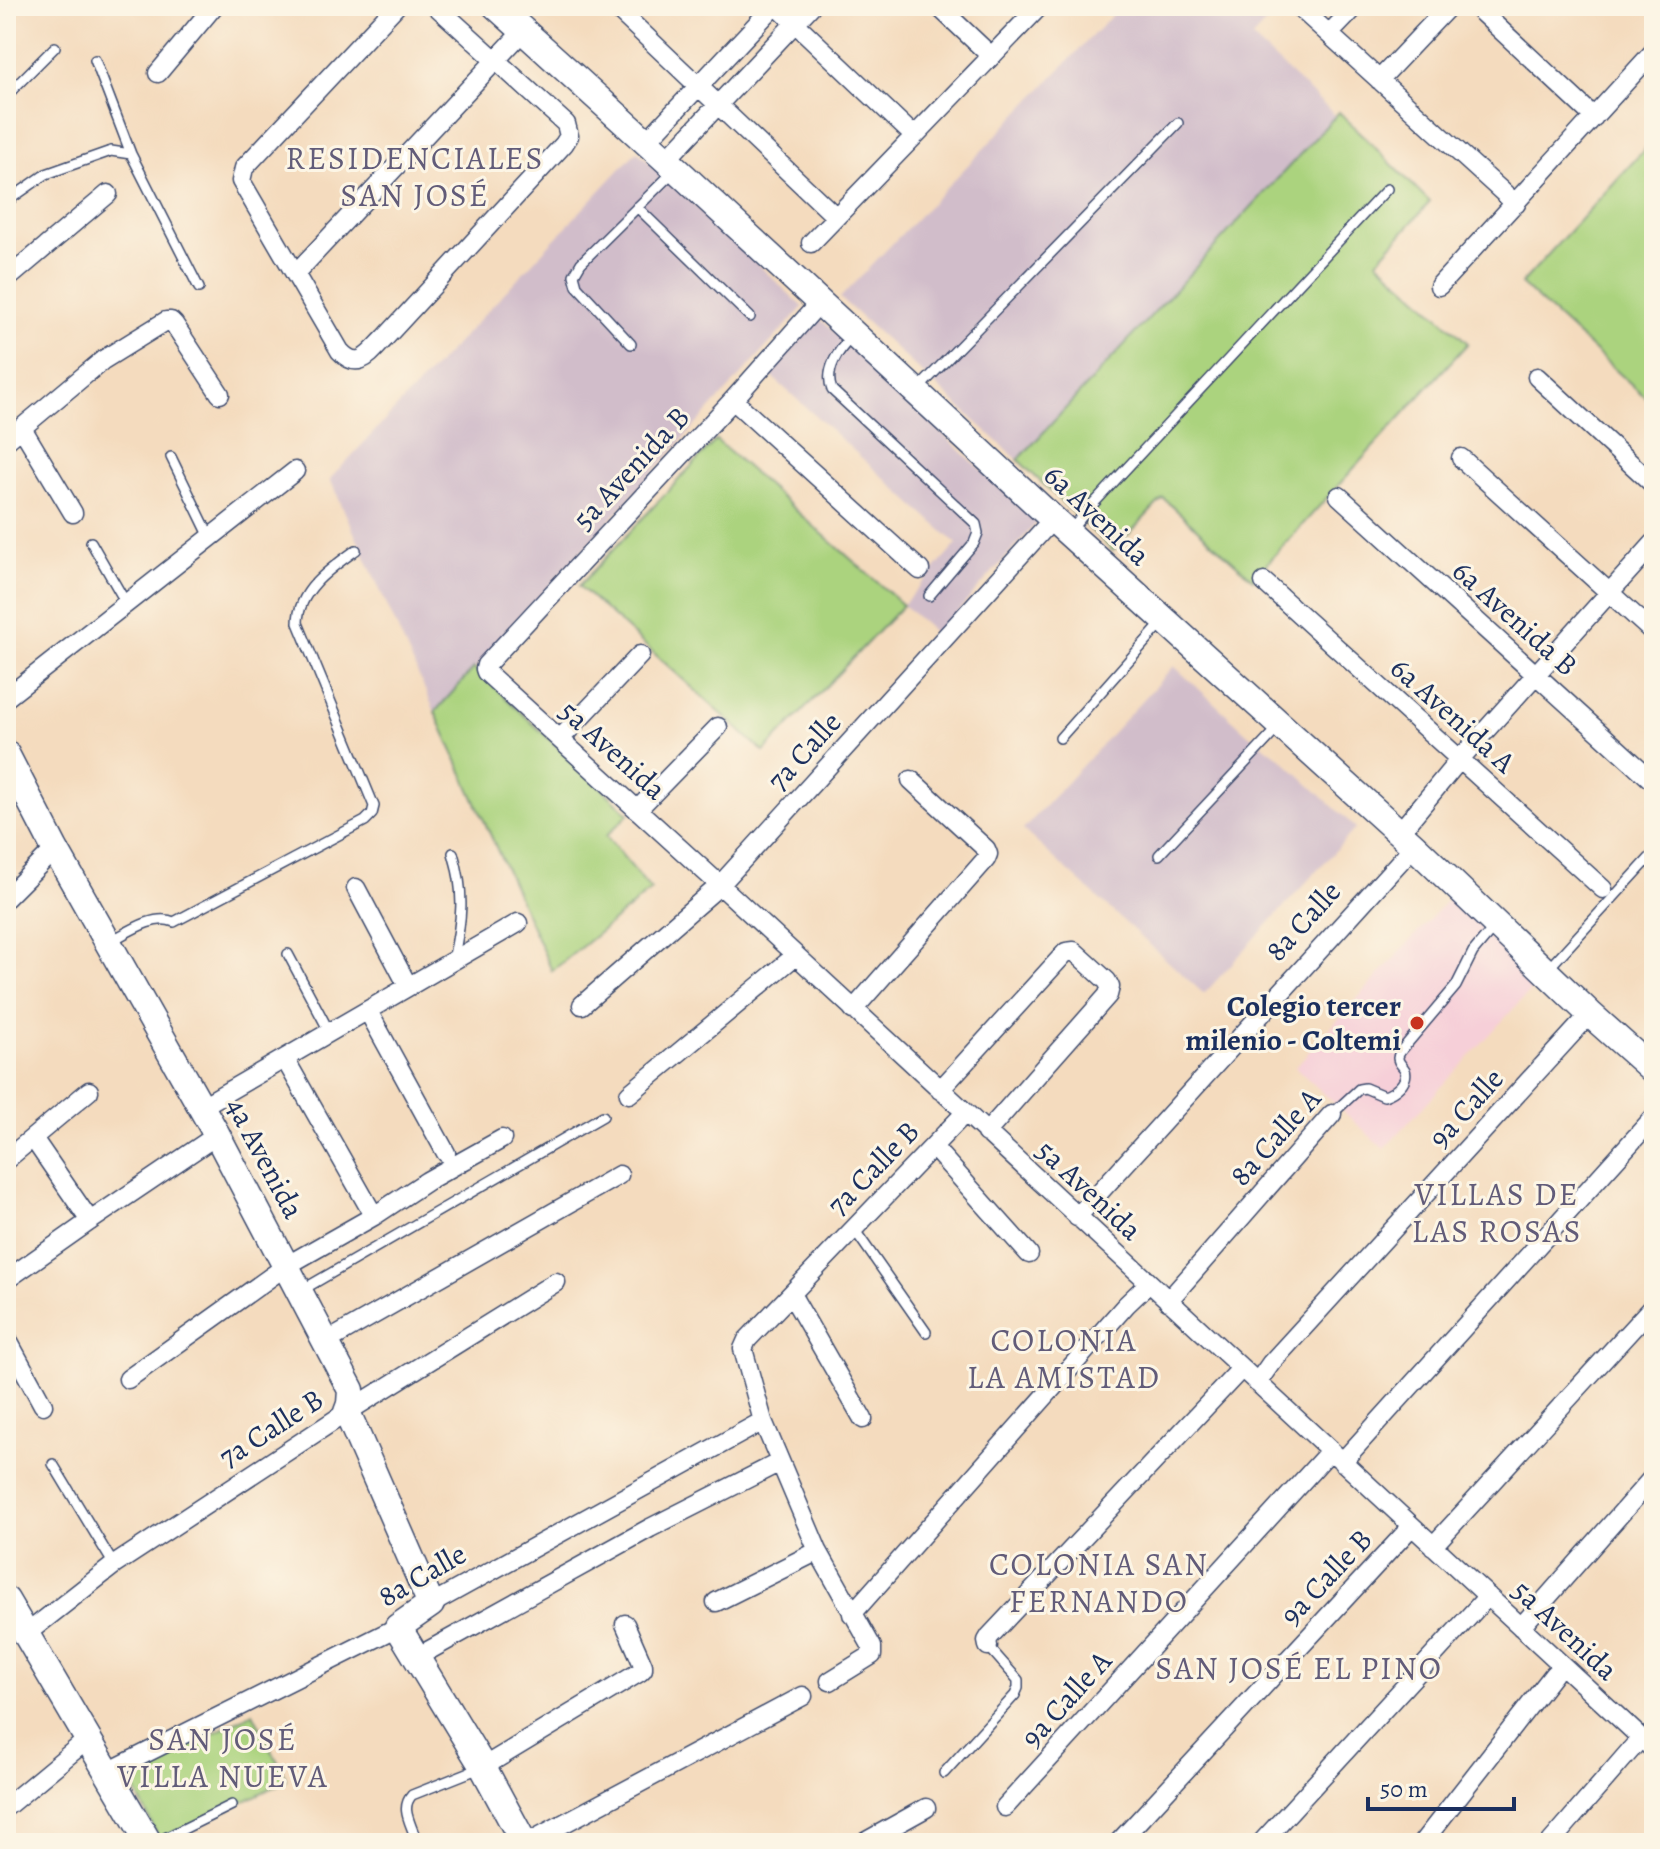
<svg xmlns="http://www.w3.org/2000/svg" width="1660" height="1849" font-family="Alegreya,serif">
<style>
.built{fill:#f6cfd8}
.industrial{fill:#d1bdca}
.green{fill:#abd37e;stroke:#63816e;stroke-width:2}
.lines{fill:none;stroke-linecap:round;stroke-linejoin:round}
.lane-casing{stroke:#3c496c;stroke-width:12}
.street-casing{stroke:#3c496c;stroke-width:21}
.secondary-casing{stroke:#3c496c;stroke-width:29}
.lane{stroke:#fff;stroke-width:9}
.street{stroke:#fff;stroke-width:18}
.secondary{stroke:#fff;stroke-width:26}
.poi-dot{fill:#c8321e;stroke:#fcf5e5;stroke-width:3}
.labels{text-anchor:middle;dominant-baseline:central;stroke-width:6;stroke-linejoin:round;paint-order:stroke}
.street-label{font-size:30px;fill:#1b2f5e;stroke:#fcf5e5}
.poi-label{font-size:30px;font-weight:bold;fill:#1b2f5e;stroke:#fcf5e5;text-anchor:end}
.neighbourhood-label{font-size:32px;letter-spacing:2px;fill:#625c79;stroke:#fcf5e5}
</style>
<rect width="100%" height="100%" fill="#fcf5e5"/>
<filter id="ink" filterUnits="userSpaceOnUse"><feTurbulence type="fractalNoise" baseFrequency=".0125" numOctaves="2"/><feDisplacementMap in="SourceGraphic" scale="16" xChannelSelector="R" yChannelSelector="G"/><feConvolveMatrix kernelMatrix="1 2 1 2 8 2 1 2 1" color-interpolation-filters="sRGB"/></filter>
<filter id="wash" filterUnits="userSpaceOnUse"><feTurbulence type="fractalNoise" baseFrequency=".006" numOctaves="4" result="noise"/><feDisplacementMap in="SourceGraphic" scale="32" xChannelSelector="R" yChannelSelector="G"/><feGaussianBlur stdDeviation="1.8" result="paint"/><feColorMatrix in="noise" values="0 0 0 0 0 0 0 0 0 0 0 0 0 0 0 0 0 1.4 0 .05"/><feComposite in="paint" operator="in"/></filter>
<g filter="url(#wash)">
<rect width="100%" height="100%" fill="#f4dbbe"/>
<path class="built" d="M1450,897L1540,980L1384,1149L1295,1067Z"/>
<path class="industrial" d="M1121,6H1281L1252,38L1337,117L1018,460L840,298Z
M637,151L803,307L435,712L330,479Z
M820,319L1037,522L937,635L903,605L957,544L769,374Z
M1174,666L1248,734L1283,760L1356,828L1204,994L1023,830Z"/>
<path class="green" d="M1339,112L1430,202L1377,261L1468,343L1253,579L1163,498L1113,551L1018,460Z
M1654,139V405L1521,284Z
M716,440L903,605L764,752L579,586Z
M474,668L629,814L606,836L651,890L552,971L435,712Z
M253,1713L287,1780L161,1843L128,1776Z"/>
</g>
<g filter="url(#ink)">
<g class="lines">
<g class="lane-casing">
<path id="lane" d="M95,60L131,154
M6,96L55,47
M6,202L46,174L111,151L131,154L199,288
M637,207L750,317
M852,337C838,350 824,371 832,390L976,524L978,533L974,543L929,596
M631,344L577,286L574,275L581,263L674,171
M918,389L1178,123
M171,457L210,537
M1071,530L1084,514L1387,189
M91,542L126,603
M1060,738L1162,623
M453,853C465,892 462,921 453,960
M1159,855L1280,726
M111,941C128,932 155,913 174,922L365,821L372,814L374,806L298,623C298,590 331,568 356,550
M288,954L330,1033
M1548,969L1654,853
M1332,1114L1359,1089L1365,1088L1384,1096C1394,1093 1409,1082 1405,1070C1403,1066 1398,1063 1398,1058C1398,1056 1399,1054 1400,1052L1456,986L1473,952L1495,926
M854,1229L926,1332
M302,1290L603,1116
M53,1464L114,1565
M944,1773L1015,1695L1018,1688V1680L988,1646
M414,1834C409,1820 401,1807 412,1795L480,1768
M155,1843L232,1805"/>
</g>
<g class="street-casing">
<path id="street" d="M396,6L244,168L241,181L340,351C359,372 370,353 385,338L564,144L569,136L566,124L436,6
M614,6L836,217
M777,6L914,136
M938,6L991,56
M1298,6L1516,204
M1475,6L1594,117
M1329,34L1356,6
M158,73L214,6
M1379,80L1449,6
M646,142L774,6
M666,160L811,6
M811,243L1040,6
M296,273L524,30
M6,280L108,194
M1439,286L1654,51
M820,302L733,400L486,665L485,669L486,672L720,885L1654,1750
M1537,377L1654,485
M733,400L920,570
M22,428L73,513
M6,441L103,360L166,321H171L174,324L220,394
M1461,458L1654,633
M1339,496L1654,782
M1264,582L1603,889
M6,698L295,471
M560,739L640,655
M637,810L718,727
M1399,833L1460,759L1654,543
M356,888L408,986
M6,898L55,849
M582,1005L720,885L1053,519
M853,1010L986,859L988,854L986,849L911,780
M368,1011L446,1153
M285,1059L374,1216
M940,1090L1066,952L1074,951L1107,981L1110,987L1108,995L986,1133
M629,1094L795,956
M201,1107L518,923
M33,1138L90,1221
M933,1147L1029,1254
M6,1160L89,1091
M1077,1217L1414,846
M6,1280L90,1221L217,1135
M791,1294L863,1419
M1168,1301L1332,1114
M6,1337L43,1405
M326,1342L619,1175
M128,1379L286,1266L374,1216L427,1181L502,1139
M1257,1383L1271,1363L1590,1014
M1342,1462L1654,1117
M1433,1546L1654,1305
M716,1602L818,1551
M431,1604L763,1421
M852,1614L1126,1305L1149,1283
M1521,1627L1654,1476
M26,1634L114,1565L347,1412L556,1282
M988,1646L987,1641L990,1636L1241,1369
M417,1657L650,1528L780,1462
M830,1681L872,1655V1647L818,1551L763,1421L743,1349L747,1340L965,1113
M483,1767L640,1672L643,1669V1665L625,1624
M108,1772L398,1627
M6,1807L88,1739
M1005,1807L1330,1451
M527,1843L803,1696
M863,1843L926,1808
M1118,1843L1412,1526
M1261,1843L1488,1596
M1422,1843L1554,1674
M1550,1843L1634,1746"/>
</g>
<g class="secondary-casing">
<path id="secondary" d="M496,6L676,169L1053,519L1414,846L1590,1014L1654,1071
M6,754L55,849L217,1135L351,1390L350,1404L347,1412L431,1604L398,1627L483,1767L524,1843
M6,1600L149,1843"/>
</g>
<use href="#lane" class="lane"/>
<use href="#street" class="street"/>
<use href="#secondary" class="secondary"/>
</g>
</g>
<circle class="poi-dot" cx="1417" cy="1023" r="8"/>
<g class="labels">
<g class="street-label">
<text transform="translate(631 468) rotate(-47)">5a Avenida B</text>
<text transform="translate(1097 515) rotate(43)">6a Avenida</text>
<text transform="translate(1515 618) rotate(42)">6a Avenida B</text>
<text transform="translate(1453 715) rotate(42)">6a Avenida A</text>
<text transform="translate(613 750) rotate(42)">5a Avenida</text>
<text transform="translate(804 751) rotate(-48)">7a Calle</text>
<text transform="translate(1303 921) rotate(-48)">8a Calle</text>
<text transform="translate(1466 1108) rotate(-48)">9a Calle</text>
<text transform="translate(1275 1137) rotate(-48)">8a Calle A</text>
<text transform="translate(265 1158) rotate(62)">4a Avenida</text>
<text transform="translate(873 1168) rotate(-46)">7a Calle B</text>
<text transform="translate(1089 1190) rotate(43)">5a Avenida</text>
<text transform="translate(271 1428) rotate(-33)">7a Calle B</text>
<text transform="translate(422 1575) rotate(-30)">8a Calle</text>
<text transform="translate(1326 1577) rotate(-47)">9a Calle B</text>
<text transform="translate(1565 1630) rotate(43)">5a Avenida</text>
<text transform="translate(1066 1699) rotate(-48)">9a Calle A</text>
</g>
<g class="poi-label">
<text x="1401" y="1006">Colegio tercer<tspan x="1401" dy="34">milenio - Coltemi</tspan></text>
</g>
<g class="neighbourhood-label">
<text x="415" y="158">RESIDENCIALES<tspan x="415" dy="37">SAN JOSÉ</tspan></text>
<text x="1497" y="1194">VILLAS DE<tspan x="1497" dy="37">LAS ROSAS</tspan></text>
<text x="1064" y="1340">COLONIA<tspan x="1064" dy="37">LA AMISTAD</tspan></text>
<text x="1099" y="1564">COLONIA SAN<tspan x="1099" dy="37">FERNANDO</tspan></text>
<text x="1299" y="1668">SAN JOSÉ EL PINO</text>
<text x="223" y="1739">SAN JOSÉ<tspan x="223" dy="37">VILLA NUEVA</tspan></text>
</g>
</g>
<rect width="1660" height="1849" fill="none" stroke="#fcf5e5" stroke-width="32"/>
<path d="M1368 1797v12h146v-12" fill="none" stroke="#1b2f5e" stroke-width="4"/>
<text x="1380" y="1797" font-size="24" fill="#1b2f5e" stroke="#fcf5e5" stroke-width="6" paint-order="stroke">50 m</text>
</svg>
